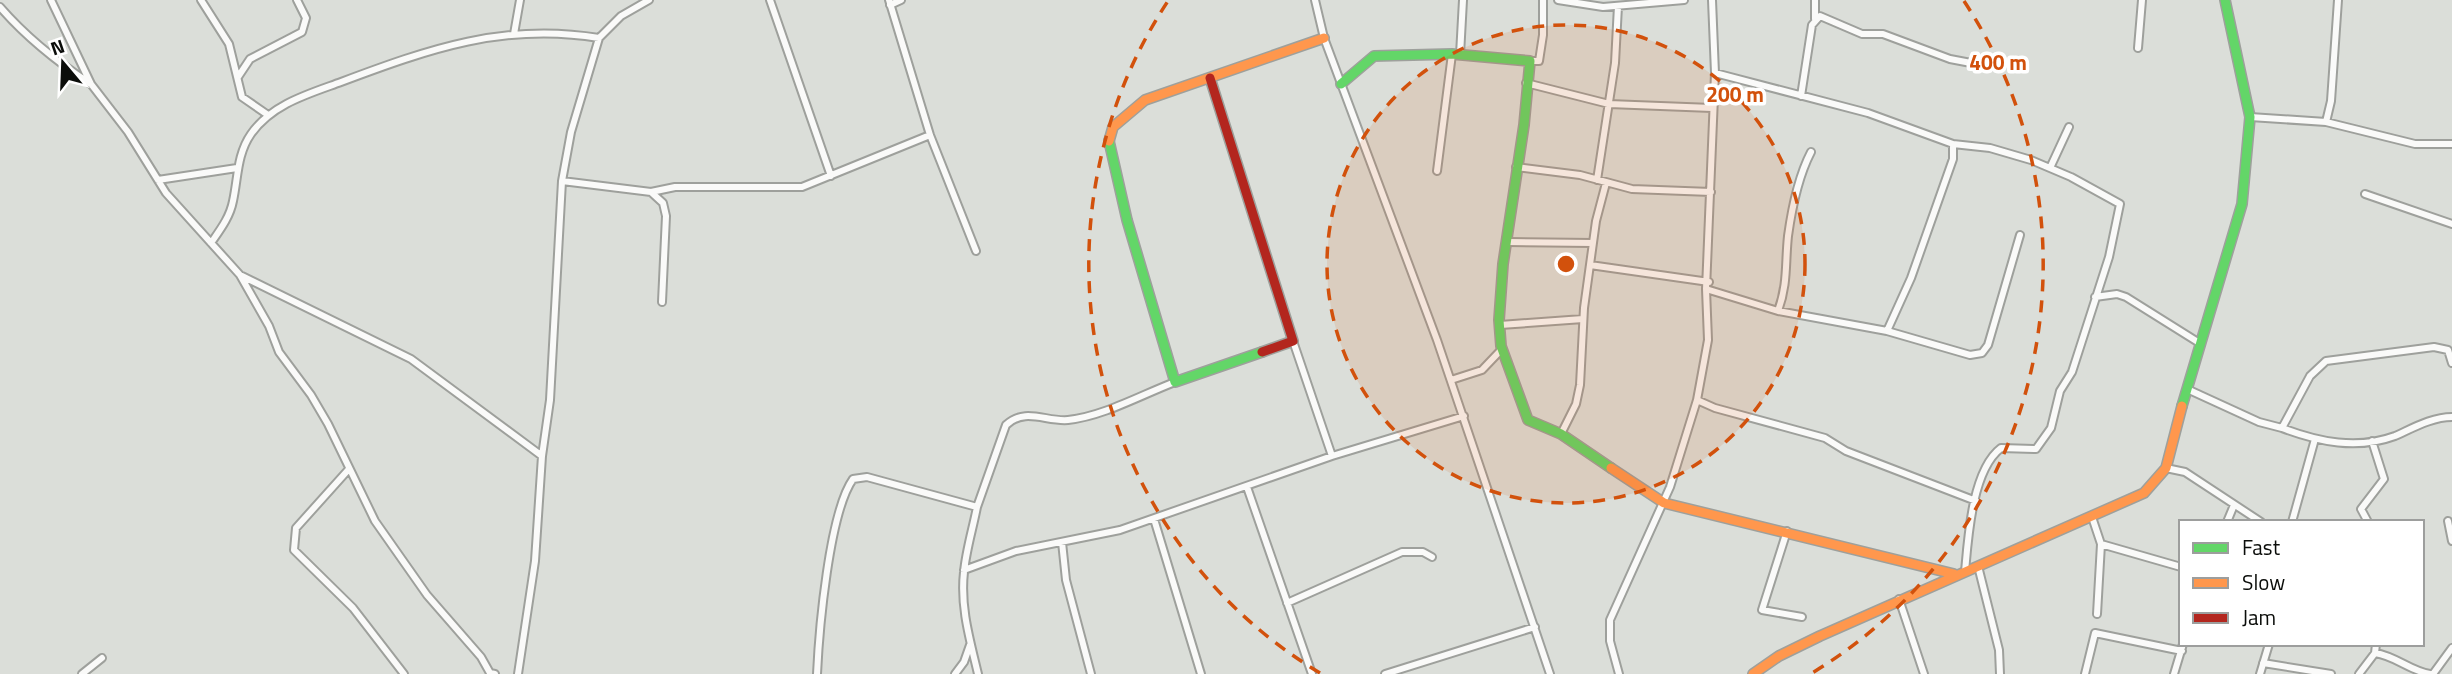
<svg xmlns="http://www.w3.org/2000/svg" width="2452" height="674" font-family="'Titillium Web',sans-serif">
<style>
.lines{fill:none;stroke-linecap:round;stroke-linejoin:round}
.street-casing{stroke:#9ea09c;stroke-width:10}
.fast-casing{stroke:#9ea09c;stroke-width:12}
.slow-casing{stroke:#9ea09c;stroke-width:12}
.jam-casing{stroke:#9ea09c;stroke-width:12}
.street{stroke:#fafaf9;stroke-width:6}
.fast{stroke:#63d668;stroke-width:9}
.slow{stroke:#ff974d;stroke-width:9}
.jam{stroke:#b3261e;stroke-width:9}
.ring{fill:none;stroke:#d2510c;stroke-width:3.5;stroke-dasharray:12 9}
.centre{fill:#d2510c;stroke:#fff;stroke-width:3.5}
.ring-label{font-size:21px;text-anchor:middle;font-weight:bold;fill:#d2510c;stroke:#fff;stroke-width:7;stroke-linejoin:round;paint-order:stroke}
</style>
<rect width="100%" height="100%" fill="#dbded9"/>
<g class="lines">
<g class="street-casing">
<path id="street" d="M51,0L91,84L128,132L166,193L240,275L269,326L279,352L311,395L328,424L375,521L427,595L481,657L490,673L495,674
M201,0L229,44L242,97L268,115
M770,0L831,176
M889,0L930,135L976,251
M1315,0L1324,38L1437,340L1550,674
M1558,0L1603,7L1684,0
M1815,0V19
M890,5L901,0
M0,7C26,37 56,61 89,83
M514,34L520,0
M2138,48L2142,0
M1460,55L1463,0
M1530,61H1539L1543,35V0
M1715,73L1868,113L1953,144L1990,148L2031,160L2071,177L2120,204L2109,257L2072,372L2060,391L2051,428L2036,449L2001,448C1972,470 1968,538 1965,572
M238,77L250,59L302,32L306,18L297,0
M1526,83L1609,104L1712,108
M1801,96L1812,25L1820,16L1862,34H1883L1950,59L1992,67
M2250,117L2326,122L2415,144H2452
M2326,122L2331,101L2338,0
M1516,167L1580,175L1632,189L1711,192
M2050,168L2069,127
M1437,171L1452,54
M158,180L237,168
M1597,180L1615,63L1618,6
M562,181L651,192L663,203L666,216L662,302
M651,192L675,187H802L930,135
M2365,194L2452,224
M1508,242L1593,243
M211,243C220,230 230,217 233,201C238,178 237,154 251,134C272,104 308,94 341,82C429,49 505,22 599,38
M1590,265L1709,282
M242,276L411,359L542,456
M1706,289L1778,311L1887,331L1970,355L1982,353L1988,345L2020,235
M2095,297L2117,294L2126,297L2201,344
M1778,311C1788,283 1785,265 1788,236C1792,207 1798,177 1811,152
M1500,325L1583,319
M1887,331L1911,278L1953,159V144
M1293,341L1332,456
M1451,380L1482,370L1502,349
M2187,389L2259,422L2282,428L2310,376L2326,361L2434,347L2448,350L2452,363
M1697,400L1715,408L1825,438L1846,451L1976,501
M2282,428C2319,442 2357,450 2395,436C2413,428 2432,417 2452,417
M1561,434L1576,404L1580,385L1584,308L1596,221L1606,183
M2166,468L2185,472L2261,522
M349,469L296,528L294,550L353,608L404,674
M1247,487L1312,674
M977,507L1006,425C1025,407 1046,422 1068,420C1104,416 1141,395 1175,382
M2092,517L2101,544L2181,567
M1154,519L1201,674
M2448,521L2452,541
M2227,522L2234,505
M2292,522L2315,439
M2368,522L2361,509L2384,479L2372,441
M1787,531L1762,610L1802,617
M1062,542L1066,580L1091,674
M1978,566L1999,650L2000,674
M964,570L1016,551L1120,530L1332,456L1464,416
M1899,599L1924,674
M1287,603L1402,552H1423L1432,557
M2097,614L2101,544
M2376,644L2375,653C2396,656 2410,671 2430,674
M2263,663L2331,674
M82,674L102,658
M518,674L535,561L542,456L550,400L562,181L571,132L599,38L621,16L649,0
M817,674C819,631 829,513 853,479L867,477L977,507C973,528 966,550 964,572C960,607 970,640 978,674
M955,674L964,662L970,645
M1385,674L1535,627
M1619,674L1610,641V620L1670,487L1697,400L1708,340L1706,289L1715,73L1712,0
M2085,674L2095,633L2182,651
M2174,674L2183,644
M2260,674L2269,644
M2359,674L2375,653
M2433,674L2452,648"/>
</g>
<g class="fast-casing">
<path id="fast" d="M1341,84L1374,56L1452,54L1530,61L1524,125L1503,264L1499,320L1501,346L1528,420L1561,434L1611,468
M1109,141L1127,220L1175,382L1262,352
M2182,406L2242,204L2250,117L2225,0"/>
</g>
<g class="slow-casing">
<path id="slow" d="M1109,141L1113,127L1145,100L1324,38
M1611,468L1664,503L1954,574
M1753,674L1779,656L1820,636L2144,493L2166,468L2182,406"/>
</g>
<g class="jam-casing">
<path id="jam" d="M1210,78L1293,341L1262,352"/>
</g>
<use href="#street" class="street"/>
<use href="#fast" class="fast"/>
<use href="#slow" class="slow"/>
<use href="#jam" class="jam"/>
</g>
<circle cx="1566" cy="264" r="239" fill="#d2510c" fill-opacity=".12"/>
<g class="ring">
<circle cx="1566" cy="264" r="239"/>
<path d="M1320 673A477 477 0 0 1 1168 1M1964 1A477 477 0 0 1 1812 673"/>
</g>
<circle cx="1566" cy="264" r="10" class="centre"/>
<g class="ring-label">
<text x="1998" y="70">400 m</text>
<text x="1735" y="102">200 m</text>
</g>
<rect x="2179" y="520" width="245" height="126" fill="#ffffff" stroke="#9d9e9d" stroke-width="2"/>
<rect x="2193" y="543" width="35" height="10" fill="#63d668" stroke="#9d9e9d" stroke-width="2"/>
<text x="2242" y="555" font-size="21" fill="#0b0d0a">Fast</text>
<rect x="2193" y="578" width="35" height="10" fill="#ff974d" stroke="#9d9e9d" stroke-width="2"/>
<text x="2242" y="590" font-size="21" fill="#0b0d0a">Slow</text>
<rect x="2193" y="613" width="35" height="10" fill="#b3261e" stroke="#9d9e9d" stroke-width="2"/>
<text x="2242" y="625" font-size="21" fill="#0b0d0a">Jam</text>
<g transform="translate(63 63) rotate(341)" stroke="#ffffff" stroke-width="5" paint-order="stroke">
<path d="M0-5L12 26L0 18L-12 26Z" fill="#0b0d0a"/>
<text y="-10" font-size="19" font-weight="bold" text-anchor="middle" fill="#0b0d0a">N</text>
</g>
</svg>
